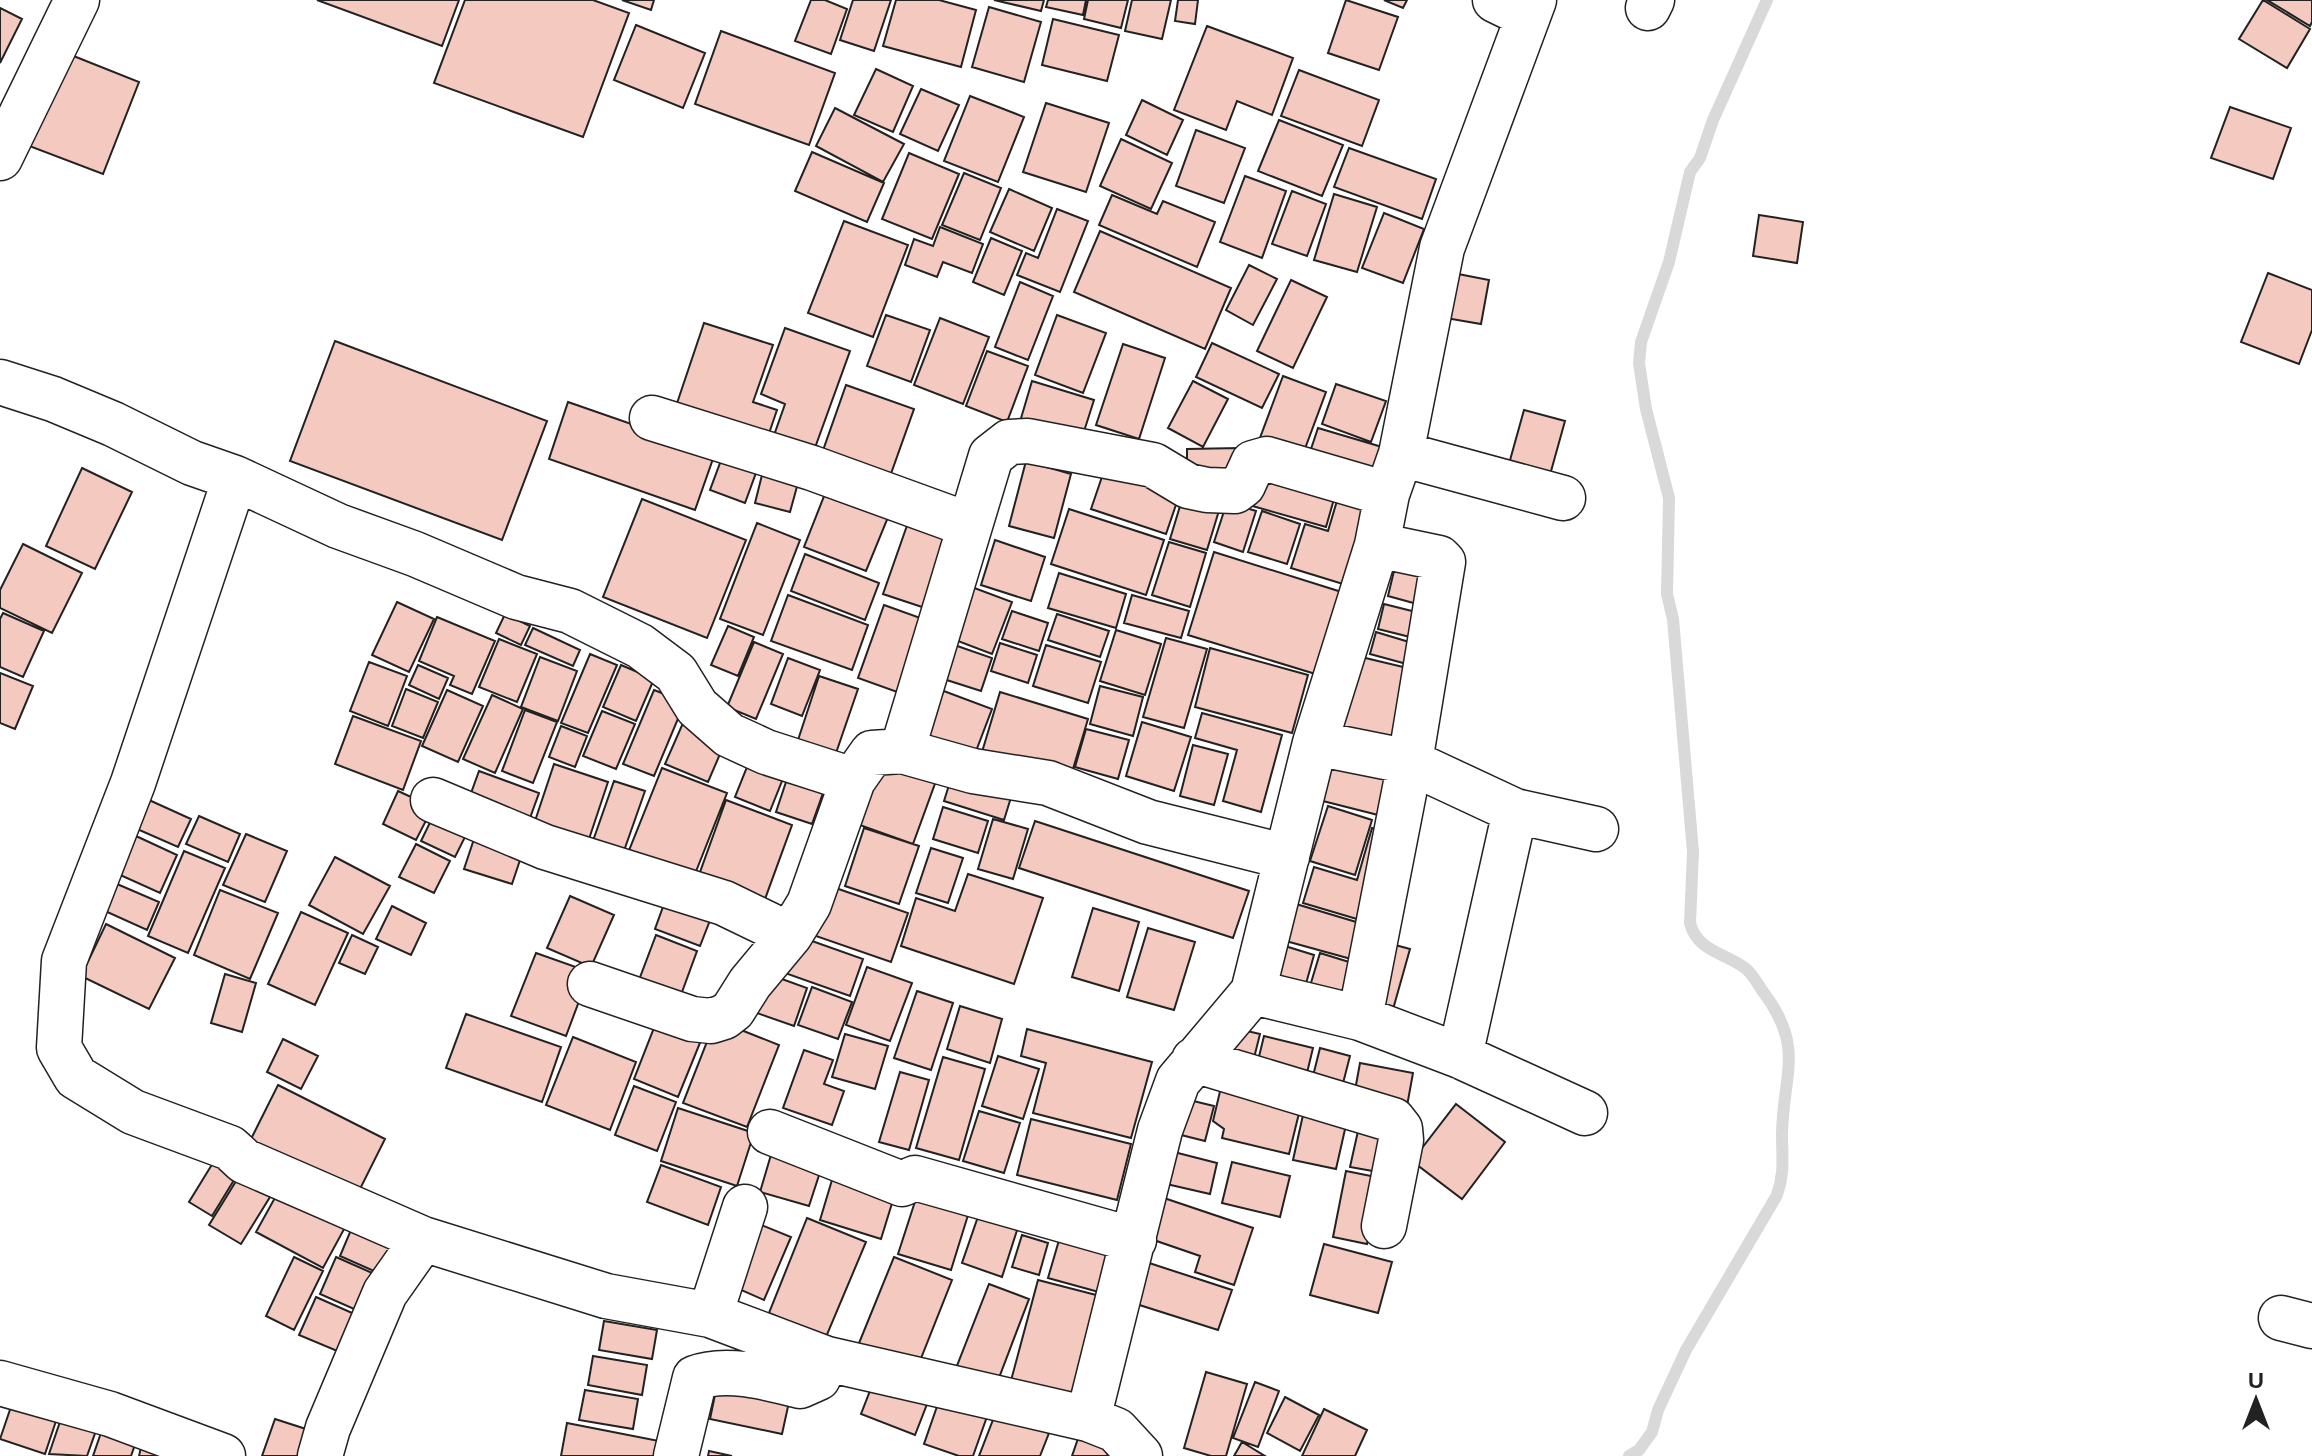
<svg xmlns="http://www.w3.org/2000/svg" width="2312" height="1456" font-family="Arial,sans-serif">
<style>
.lines{fill:none;stroke-linecap:round;stroke-linejoin:round}
.stream{stroke:#d9d9d9;stroke-width:12}
.building{fill:#f3c9c0;stroke:#222;stroke-width:2}
.minor-casing{stroke:#222;stroke-width:47}
.minor{stroke:#fff;stroke-width:44}
</style>
<rect width="100%" height="100%" fill="#fff"/>
<g class="lines">
<path class="stream" d="M1629,1456L1639,1450L1652,1432L1658,1410L1686,1350L1777,1195C1785,1172 1782,1158 1782,1134C1783,1074 1805,1048 1764,993C1758,985 1753,974 1745,968C1725,953 1697,951 1690,923L1693,852L1673,619L1667,594L1669,498L1646,409L1639,363L1641,342L1669,262L1690,172L1700,158L1713,120L1767,0"/>
</g>
<path class="building" d="M317,0H459L442,46Z
M465,0H593L629,13L583,137L434,83Z
M622,0H654L651,10Z
M811,0H825L847,9L831,54L795,41Z
M853,0H891L874,51L840,40Z
M896,0H939L976,10L961,67L883,46Z
M994,0H1044L1041,11Z
M1048,0H1086L1083,15L1046,7Z
M1088,0H1128L1121,28L1084,19Z
M1132,0H1171L1162,39L1125,31Z
M1178,0H1198L1195,24L1175,21Z
M1346,0L1398,17L1379,70L1328,53Z
M1384,0H1407L1403,8Z
M2263,0L2310,29L2287,68L2239,39Z
M2267,0H2312V22L2310,26Z
M989,7L1041,22L1024,82L972,67Z
M0,8L22,19L0,63Z
M1053,19L1119,35L1107,81L1042,65Z
M636,25L705,53L683,108L614,80Z
M1207,26L1293,58L1272,115L1237,101L1226,130L1174,110Z
M721,31L835,73L809,145L695,104Z
M61,51L139,82L103,174L24,144Z
M876,69L913,86L893,132L854,115Z
M1299,70L1379,100L1362,146L1281,116Z
M921,89L959,105L938,151L900,134Z
M970,96L1024,117L998,182L944,161Z
M1142,100L1183,120L1167,155L1126,135Z
M1046,103L1109,123L1086,192L1023,172Z
M2230,107L2291,128L2273,179L2211,158Z
M835,108L904,144L883,182L816,146Z
M1279,120L1343,145L1322,196L1258,171Z
M1196,130L1245,148L1224,203L1176,186Z
M1121,139L1172,163L1151,209L1100,186Z
M1349,148L1436,179L1422,219L1334,187Z
M812,152L884,183L867,222L795,191Z
M909,153L959,174L932,239L882,219Z
M964,173L1001,188L980,240L942,225Z
M1245,176L1286,191L1262,258L1220,242Z
M1009,189L1052,208L1034,251L990,232Z
M1292,191L1326,204L1307,256L1272,244Z
M1334,194L1377,207L1357,272L1314,260Z
M1112,195L1157,214L1163,201L1215,222L1197,267L1099,225Z
M1057,209L1088,221L1060,292L1017,275L1026,253L1038,258Z
M1384,213L1424,229L1403,283L1362,268Z
M1759,215L1803,222L1797,263L1753,256Z
M844,221L908,245L873,337L808,313Z
M940,227L983,244L972,273L943,262L937,277L905,265L914,239L933,246Z
M1100,231L1231,288L1205,349L1074,292Z
M991,238L1022,251L1004,295L973,282Z
M1249,265L1277,279L1253,325L1226,310Z
M1448,272L1489,280L1481,324L1440,317Z
M2268,273L2312,290V330L2299,364L2241,342Z
M1291,280L1327,297L1293,368L1257,351Z
M1020,282L1053,296L1028,360L995,347Z
M886,315L930,330L911,382L867,366Z
M1057,315L1106,333L1083,393L1035,375Z
M940,318L989,337L963,404L914,385Z
M704,323L773,345L753,402L777,410L764,448L672,418Z
M785,328L850,351L812,456L772,441L785,404L761,394Z
M335,341L547,421L502,540L290,461Z
M1212,343L1279,374L1262,408L1196,377Z
M1123,344L1165,358L1139,439L1096,425Z
M987,351L1028,366L1007,422L966,406Z
M1283,376L1326,392L1300,462L1257,446Z
M1032,381L1094,400L1080,444L1019,425Z
M1193,381L1228,399L1203,447L1168,428Z
M1336,384L1386,401L1371,442L1322,424Z
M846,385L914,409L888,482L820,459Z
M568,402L715,453L695,510L549,459Z
M1524,410L1565,421L1548,482L1507,471Z
M1318,428L1382,447L1372,480L1307,461Z
M726,447L761,459L745,503L710,490Z
M1240,448V482H1187V449Z
M1026,461L1071,474L1054,538L1009,526Z
M765,463L801,472L790,512L755,503Z
M1262,463L1338,485L1326,527L1249,505Z
M82,468L132,492L95,569L46,546Z
M1105,468L1180,493L1166,534L1091,509Z
M830,481L893,505L866,571L804,547Z
M1184,493L1221,504L1207,550L1170,539Z
M1339,494L1369,504L1343,584L1291,568L1305,524L1328,531Z
M642,499L746,540L707,638L603,597Z
M1227,502L1256,511L1243,552L1214,542Z
M1069,509L1164,540L1146,595L1051,564Z
M1262,511L1300,524L1287,564L1248,552Z
M910,517L955,532L928,609L883,594Z
M757,523L800,540L763,635L720,619Z
M995,540L1045,557L1031,601L981,585Z
M1169,542L1206,553L1190,607L1152,595Z
M23,544L82,573L52,633L0,608V590Z
M1214,552L1348,594L1322,676L1188,635Z
M805,554L879,583L865,620L791,591Z
M1398,554L1439,564L1428,607L1388,596Z
M1059,573L1126,594L1116,628L1048,608Z
M961,583L1012,602L992,654L942,635Z
M788,595L868,625L852,670L771,641Z
M1132,595L1189,611L1181,638L1124,623Z
M397,602L434,619L409,672L372,655Z
M1384,604L1428,615L1422,640L1378,629Z
M884,605L926,620L900,693L858,678Z
M1012,611L1048,623L1039,651L1002,639Z
M3,613L44,631L23,677L0,667V619Z
M505,614L530,626L521,645L496,633Z
M1057,614L1109,631L1100,657L1048,640Z
M437,617L495,641L472,694L450,685L454,676L419,661Z
M728,626L754,637L738,676L711,665Z
M533,628L580,650L573,666L525,645Z
M1116,630L1161,644L1145,695L1100,681Z
M1376,632L1419,645L1414,666L1370,654Z
M1166,638L1207,649L1184,728L1143,717Z
M499,639L537,654L517,702L479,687Z
M940,640L992,658L981,691L928,674Z
M754,642L783,654L756,719L727,707Z
M1000,643L1037,655L1028,683L991,671Z
M1046,645L1101,662L1088,703L1033,686Z
M1210,648L1308,675L1292,733L1195,707Z
M590,654L617,665L588,733L561,723Z
M1357,656L1420,671L1401,747L1338,731Z
M540,657L577,671L558,721L521,707Z
M788,658L820,670L802,716L771,704Z
M369,662L407,676L388,726L350,711Z
M418,665L448,678L439,699L409,685Z
M621,665L654,679L636,721L603,707Z
M0,673L33,686L15,729L0,723Z
M819,676L858,689L836,753L798,740Z
M1100,686L1143,697L1133,736L1090,724Z
M933,687L992,709L973,759L914,738Z
M406,689L438,702L423,738L392,726Z
M447,690L483,706L458,762L422,746Z
M654,690L685,702L654,776L623,764Z
M1000,692L1088,719L1070,779L982,752Z
M492,695L523,709L495,773L463,759Z
M525,710L557,722L533,783L502,771Z
M602,711L635,724L616,769L583,756Z
M1202,713L1282,735L1261,812L1223,801L1237,750L1195,738Z
M353,716L421,741L403,790L335,764Z
M1142,722L1191,737L1174,791L1126,776Z
M683,723L726,740L708,782L665,764Z
M561,726L587,736L575,767L549,757Z
M1086,729L1129,740L1118,779L1075,767Z
M1193,745L1228,754L1214,805L1180,796Z
M1324,750L1398,770L1386,817L1311,798Z
M751,757L786,771L770,811L735,797Z
M877,757L937,778L913,844L854,823Z
M554,764L608,782L584,854L530,836Z
M791,767L828,779L812,824L776,812Z
M662,768L727,793L693,879L628,853Z
M479,771L539,793L526,829L466,807Z
M953,772L1013,791L1004,820L944,801Z
M614,781L645,791L619,865L588,855Z
M398,791L433,807L416,840L383,824Z
M149,800L191,819L178,847L137,829Z
M726,800L792,825L761,910L695,886Z
M1328,806L1372,820L1355,875L1310,861Z
M943,807L988,821L978,853L933,839Z
M437,808L471,825L455,857L421,841Z
M199,816L240,834L228,862L186,844Z
M993,819L1028,829L1013,879L978,869Z
M1035,821L1249,891L1233,938L1019,868Z
M864,828L919,846L899,904L845,886Z
M1372,828L1392,834L1367,922L1303,903L1314,867L1357,880Z
M477,830L525,845L512,884L464,869Z
M246,834L287,851L265,902L223,885Z
M136,836L177,855L160,893L118,874Z
M416,844L450,861L434,893L399,877Z
M931,848L963,858L948,903L916,893Z
M184,851L225,868L188,953L148,936Z
M335,857L390,886L363,934L309,905Z
M968,874L1043,898L1014,984L901,946L916,898L955,911Z
M117,884L159,902L147,930L105,911Z
M827,885L908,913L891,962L810,934Z
M220,890L278,913L250,979L194,955Z
M668,893L714,910L700,946L655,929Z
M570,896L614,915L591,967L547,948Z
M1286,901L1373,927L1362,962L1275,938Z
M392,906L426,923L411,955L376,939Z
M1093,908L1139,922L1119,991L1072,977Z
M301,912L348,933L315,1005L268,984Z
M106,924L175,958L149,1009L81,976Z
M1148,928L1195,942L1174,1010L1127,997Z
M352,935L378,947L365,974L339,963Z
M656,935L697,951L678,1003L636,988Z
M795,935L863,959L850,996L782,972Z
M1272,942L1314,955L1302,998L1259,986Z
M1384,942L1410,949L1390,1020L1364,1013Z
M536,953L590,972L566,1036L511,1016Z
M1320,953L1362,966L1349,1009L1307,996Z
M867,967L912,983L890,1041L846,1025Z
M225,974L256,983L242,1032L211,1023Z
M768,974L807,988L794,1026L754,1012Z
M812,987L852,1002L838,1039L798,1025Z
M917,991L953,1003L931,1070L894,1058Z
M960,1006L1002,1019L990,1063L947,1049Z
M466,1014L561,1047L542,1102L446,1068Z
M659,1015L704,1033L678,1097L634,1079Z
M731,1026L779,1045L747,1127L683,1103L712,1029Z
M1230,1027L1260,1034L1251,1070L1222,1062Z
M1027,1029L1152,1062L1131,1138L1033,1113L1046,1063L1021,1056Z
M845,1034L888,1046L875,1089L832,1077Z
M1264,1036L1313,1048L1305,1081L1256,1069Z
M573,1037L636,1062L610,1130L546,1105Z
M283,1039L318,1056L301,1089L267,1072Z
M1320,1048L1350,1056L1341,1091L1311,1084Z
M804,1050L833,1060L824,1084L844,1091L832,1125L783,1108Z
M998,1056L1039,1069L1023,1119L982,1106Z
M943,1057L985,1069L959,1160L916,1148Z
M1360,1063L1413,1073L1407,1106L1354,1096Z
M900,1072L929,1080L909,1150L879,1142Z
M1222,1083L1302,1101L1289,1154L1222,1138L1224,1129L1213,1121Z
M278,1085L385,1139L355,1199L248,1145Z
M634,1086L676,1102L657,1151L615,1135Z
M1181,1098L1214,1106L1205,1141L1173,1133Z
M1456,1104L1505,1142L1462,1199L1412,1161Z
M1305,1106L1348,1116L1336,1169L1293,1160Z
M678,1108L754,1133L737,1186L661,1161Z
M979,1111L1020,1123L1004,1173L963,1161Z
M1031,1119L1131,1144L1117,1200L1017,1175Z
M1360,1122L1392,1128L1384,1173L1350,1167Z
M773,1148L823,1163L809,1206L760,1192Z
M1170,1151L1217,1163L1210,1194L1162,1183Z
M219,1153L242,1167L212,1216L189,1202Z
M1232,1162L1290,1176L1280,1217L1222,1203Z
M246,1165L278,1184L241,1244L209,1225Z
M661,1165L721,1187L708,1225L647,1202Z
M835,1170L897,1187L881,1239L820,1220Z
M1346,1171L1381,1178L1367,1244L1333,1237Z
M921,1183L973,1199L951,1270L898,1254Z
M282,1185L349,1220L323,1268L256,1232Z
M1158,1196L1253,1228L1234,1285L1195,1272L1200,1256L1145,1237Z
M982,1205L1021,1218L1002,1277L962,1263Z
M356,1218L399,1237L383,1275L340,1256Z
M807,1218L866,1242L826,1337L769,1313Z
M749,1220L791,1237L764,1300L723,1282Z
M1064,1223L1121,1240L1106,1294L1048,1278Z
M1022,1235L1048,1243L1039,1275L1012,1267Z
M1324,1244L1392,1262L1378,1313L1310,1295Z
M294,1257L323,1271L294,1330L266,1316Z
M336,1257L379,1276L363,1313L320,1294Z
M894,1257L952,1280L914,1376L855,1353Z
M1143,1261L1232,1290L1218,1330L1130,1302Z
M1038,1280L1104,1297L1075,1406L1009,1388Z
M989,1284L1029,1299L994,1391L953,1376Z
M316,1297L359,1316L342,1353L299,1335Z
M604,1321L657,1330L652,1359L599,1350Z
M593,1356L647,1365L642,1395L588,1385Z
M1206,1372L1247,1384L1226,1456H1211L1184,1448Z
M875,1378L929,1399L915,1435L861,1414Z
M1255,1382L1279,1391L1258,1447L1233,1438Z
M717,1385L789,1402L782,1434L710,1419Z
M585,1390L638,1399L633,1429L579,1420Z
M15,1395L60,1409L45,1454L0,1439Z
M941,1395L989,1411L973,1456H959L924,1444Z
M1285,1397L1319,1415L1300,1451L1267,1433Z
M1324,1409L1367,1430L1355,1456H1302Z
M64,1410L99,1422L87,1456L49,1454Z
M996,1412L1049,1433L1040,1456H979Z
M275,1419L309,1430L300,1456H262Z
M567,1423L659,1441L657,1456H561Z
M104,1424L138,1436L131,1456H93Z
M1083,1424L1114,1435L1107,1456H1072Z
M1242,1442L1265,1456H1234Z
M142,1443L197,1456H139Z
M709,1451L732,1456H708Z"/>
<g class="lines">
<g class="minor-casing">
<path id="minor" d="M1495,0L1528,16
M1648,8L1652,0
M0,158L77,0
M0,382L53,399L113,424L192,463L235,478L338,526L415,554L516,597L570,611L640,646L676,673L697,707L729,735L766,752L853,780
M652,418L812,468L969,525
M1401,454L1563,498
M235,478L133,783L64,961L59,1048L76,1077L133,1112L230,1148L244,1161L423,1239L606,1296L710,1315L827,1359L1088,1419
M1315,743L1410,762L1515,811L1596,829
M902,751L973,771L1048,783L1148,822L1287,857
M433,800L545,847L724,903L790,935
M590,984L692,1019L711,1021L724,1017L733,1010L750,983L790,935L809,904L853,780L872,753L902,751L991,456L1009,442L1028,441L1153,465L1188,486L1207,490L1235,491L1243,485L1253,463L1267,459L1387,494
M1253,992L1360,1018L1460,1056L1585,1113
M1360,1018L1410,762L1443,562L1439,558L1377,545
M1460,1056L1515,811
M1194,1060L1393,1120L1400,1129L1401,1140L1384,1226
M770,1132L902,1184L915,1178L1134,1240
M710,1315L745,1207
M2281,1318L2312,1326
M0,1383L110,1414L223,1456
M320,1456L328,1428L385,1293L423,1239
M676,1456L695,1378C726,1366 769,1378 800,1386L818,1378L827,1359
M1140,1456L1116,1430L1088,1419L1160,1130L1178,1081L1253,992L1315,743L1377,545L1387,494L1401,454L1442,248L1534,0"/>
</g>
<use href="#minor" class="minor"/>
</g>
<g transform="translate(2256 1400)" stroke="#ffffff" stroke-width="6" paint-order="stroke">
<path d="M0-6L14 30L0 20L-14 30Z" fill="#222222"/>
<text y="-12" font-size="22" font-weight="bold" text-anchor="middle" fill="#222222">U</text>
</g>
</svg>
